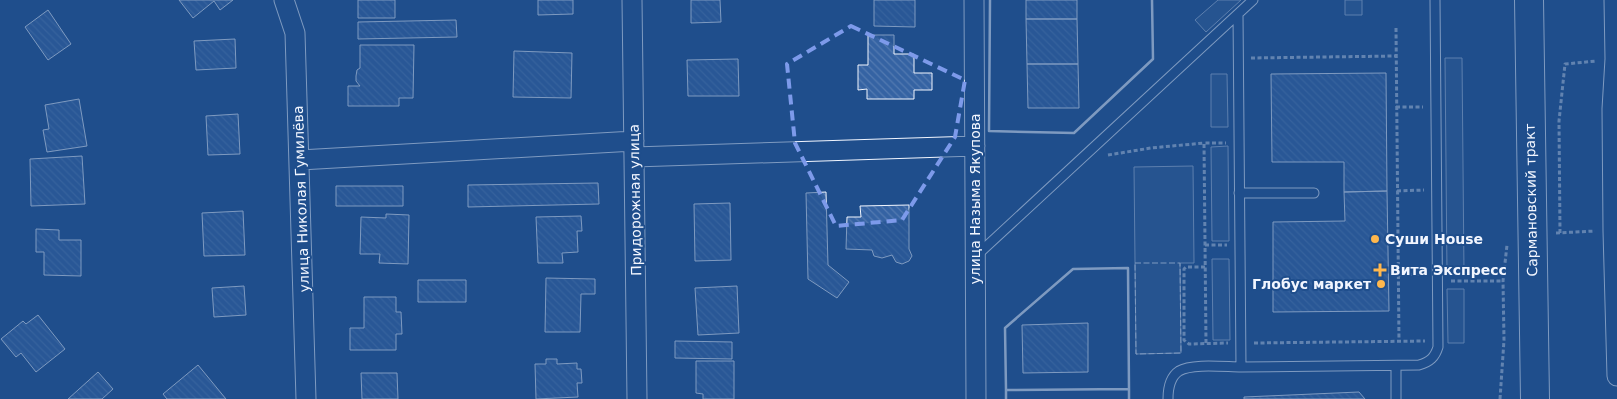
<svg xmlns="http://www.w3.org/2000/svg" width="1617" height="399" font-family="'DejaVu Sans',sans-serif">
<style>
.built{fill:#305b95;stroke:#a8bbd7}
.building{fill:url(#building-back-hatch);stroke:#f2f6ff}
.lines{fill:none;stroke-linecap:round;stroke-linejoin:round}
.service-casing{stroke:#f2f6ff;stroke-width:11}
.minor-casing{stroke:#f2f6ff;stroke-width:21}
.primary-casing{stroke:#f2f6ff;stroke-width:30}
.path{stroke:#b3c4dc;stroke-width:3;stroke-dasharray:4 2.5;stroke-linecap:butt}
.service{stroke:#1f4e8c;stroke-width:9}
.minor{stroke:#1f4e8c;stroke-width:19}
.primary{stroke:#1f4e8c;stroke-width:28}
.fence{stroke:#f2f6ff;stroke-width:1;stroke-dasharray:6 2.5;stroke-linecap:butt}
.wall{stroke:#f2f6ff;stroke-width:2.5}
.marked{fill:none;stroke:#7d9aea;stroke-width:4;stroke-dasharray:10 6;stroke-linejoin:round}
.poi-dot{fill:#ffb74d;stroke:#1f4e8c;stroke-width:2}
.labels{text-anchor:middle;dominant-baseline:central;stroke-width:4;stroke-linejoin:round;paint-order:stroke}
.street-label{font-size:14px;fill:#f2f6ff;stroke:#1f4e8c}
.poi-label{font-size:14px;font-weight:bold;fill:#f2f6ff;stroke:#1f4e8c;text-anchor:start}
</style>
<defs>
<pattern id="building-back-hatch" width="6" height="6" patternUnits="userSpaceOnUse" patternTransform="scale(1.25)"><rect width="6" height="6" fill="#3563a3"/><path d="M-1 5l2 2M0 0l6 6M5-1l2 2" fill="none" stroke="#537ab1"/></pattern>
</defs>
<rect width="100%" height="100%" fill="#1f4e8c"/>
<path class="built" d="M1218,0H1241L1206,32L1195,20Z
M1345,0H1362V15H1345Z
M1445,58H1462L1464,273H1447Z
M1211,74H1227L1228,127H1211Z
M1228,146L1229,241H1212L1211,147Z
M1193,166L1194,263H1180L1181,353L1136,354L1134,167Z
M1212,259H1229L1230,340H1213Z
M1447,289H1464V343H1448Z"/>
<path class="building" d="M179,0H233L220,10L214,1L193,18Z
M358,0H395V18H358Z
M538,0H573V14L538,15Z
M691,0H720L721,22L691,23Z
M874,0H915V27L874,26Z
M1026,0H1077V19H1026Z
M48,10L71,44L48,60L25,27Z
M1026,19H1077L1078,64H1027Z
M456,20L457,37L358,39V22Z
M868,35H894V54H914V73H932V90H914V99H867V89L858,90V65H868Z
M235,39L236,68L196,70L194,41Z
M360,45H414L413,98H399V106H348V86H360L356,81V76L357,70L360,68Z
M514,51L572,53L571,98L513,97Z
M738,59L739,96H688L687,60Z
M1027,64H1078L1079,108H1028Z
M1386,73L1387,191L1344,192V162H1272L1271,74Z
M79,99L87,146L47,152L43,130L49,129L45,105Z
M238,114L240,154L208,155L206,116Z
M82,156L85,204L31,206L30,159Z
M598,183L599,204L468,207V185Z
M336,186H403V206H336Z
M1387,191L1389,311L1273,312V222L1345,221L1344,192Z
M826,192L828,265L849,282L837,298L808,279L806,193Z
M730,203L731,260L695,261L694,204Z
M909,205V249L912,256L909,261L902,264L896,262L892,255L882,258L874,256L872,250L846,249L847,217H861L860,206Z
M243,211L245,255L204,256L202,213Z
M386,214L409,215L408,264L379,263L380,254H360L361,217L386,218Z
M581,216L582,231H577L578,252L562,253L563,263H538L536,217Z
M36,229L59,230V240H81V276L44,275V252H36Z
M546,278L595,279V294H581L580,332H545Z
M418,280H466V302H418Z
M244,286L246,315L214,317L212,288Z
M737,286L739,333L698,335L695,288Z
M364,297H396V312H401L402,334H396V350H350V328H364Z
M38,315L65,349L36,372L21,353L16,357L1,339L23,321L26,324Z
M1088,323V372L1023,373L1022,325Z
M675,341L732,342V359L675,358Z
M546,359H557V364L577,363V369H581L582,383H577L578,397L536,399L535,364H546Z
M696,361H734V399H703V394L696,393Z
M198,365L226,399H167L163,394Z
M98,372L113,389L102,399H68Z
M361,373H397L398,399H362Z
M1359,392L1365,399H1244V397Z"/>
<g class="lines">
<g class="service-casing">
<path id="service" d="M1238,14L1241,367L1419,365C1430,362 1435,357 1438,347L1435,0
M1239,193H1314
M976,256L1253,0
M1396,366V399
M1168,399C1168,389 1170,377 1179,371C1192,363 1226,367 1241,367"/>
</g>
<g class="minor-casing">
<path id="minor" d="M284,0L295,33L306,399
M632,0L637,399
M974,0L976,399
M1614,0L1615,59L1612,109L1613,231L1617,376
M634,157L975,146
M300,160L634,141"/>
</g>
<g class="primary-casing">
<path id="primary" d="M1529,0L1535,399"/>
</g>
<path class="path" d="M1396,28L1399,342
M1251,58L1396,56
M1396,107H1423
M1108,155L1151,148L1204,143
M1397,191L1424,190
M1556,233L1595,231
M1560,233L1559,121L1565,64L1597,61
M1205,245H1227
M1205,267H1186L1184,269V340L1189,344L1228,343
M1398,275L1423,274
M1451,281H1503
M1206,343L1204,143H1226
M1254,343L1425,341
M1500,399L1504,340L1503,281L1507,245"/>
<use href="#service" class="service"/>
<use href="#minor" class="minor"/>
<use href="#primary" class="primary"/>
<path class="fence" d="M1135,263H1180L1181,353L1136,354Z"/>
<path class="wall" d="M990,0L989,131L1074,133L1153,59L1152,0
M1128,268L1129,389L1006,390L1005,328L1073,269Z
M1129,389V399
M1006,399V390"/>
</g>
<path d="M0 0H1617V399H0ZM851,26L965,80L955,137L902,220L836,226L795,143L787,64Z" fill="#1f4e8c" fill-opacity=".55" fill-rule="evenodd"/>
<path class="marked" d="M851,26L965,80L955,137L902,220L836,226L795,143L787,64Z"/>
<g class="poi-dot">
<circle cx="1375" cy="239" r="5"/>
<path d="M1377.5 262.5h5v5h5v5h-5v5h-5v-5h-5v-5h5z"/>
<circle cx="1381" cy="284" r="5"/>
</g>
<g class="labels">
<g class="street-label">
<text transform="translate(301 199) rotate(-92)">улица Николая Гумилёва</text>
<text transform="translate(975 199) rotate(-90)">улица Назыма Якупова</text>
<text transform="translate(635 200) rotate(-91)">Придорожная улица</text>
<text transform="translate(1531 200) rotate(-91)">Сармановский тракт</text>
</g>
<g class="poi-label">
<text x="1385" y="239">Суши House</text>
<text x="1390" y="270">Вита Экспресс</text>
<text x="1371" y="284" text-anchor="end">Глобус маркет</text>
</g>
</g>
</svg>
